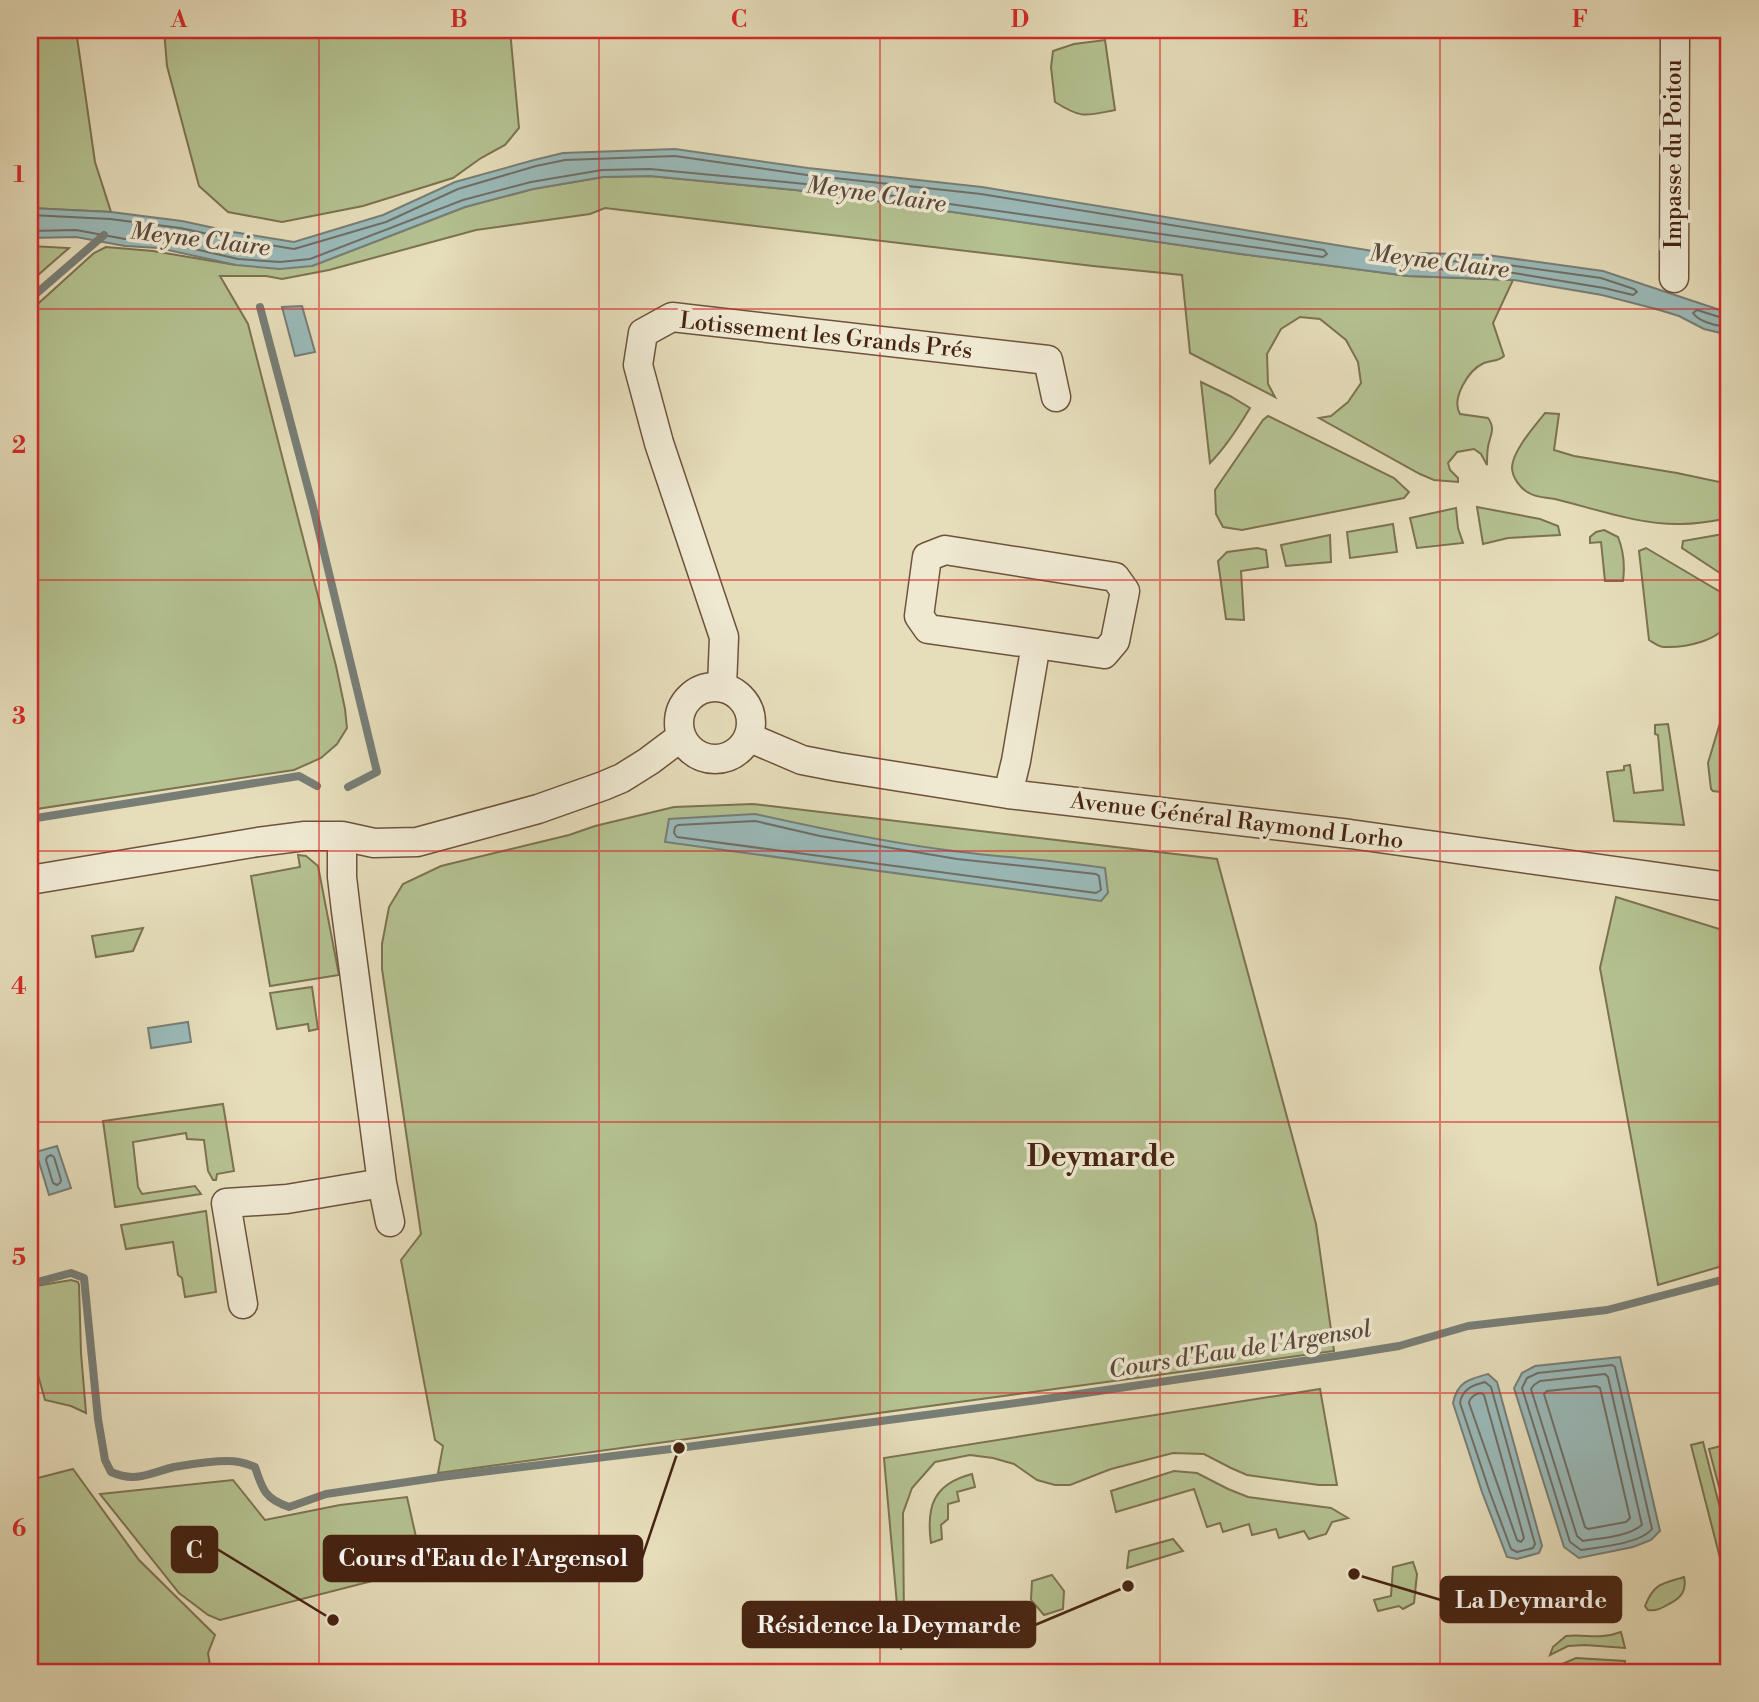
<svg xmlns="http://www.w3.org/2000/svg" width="1759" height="1702" font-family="'Libre Bodoni',serif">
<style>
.green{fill:#b4c190;stroke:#7d7251;stroke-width:2}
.water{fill:#9abab9;stroke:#787e76;stroke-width:2}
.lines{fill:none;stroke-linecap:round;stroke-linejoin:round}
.shore{stroke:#706e66;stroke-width:2}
.stream{stroke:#787e76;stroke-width:8}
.street-casing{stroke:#6e523c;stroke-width:31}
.street{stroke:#efe9d2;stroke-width:28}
.grid{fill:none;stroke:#d62828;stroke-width:2;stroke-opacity:0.55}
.labels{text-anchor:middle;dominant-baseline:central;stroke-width:7;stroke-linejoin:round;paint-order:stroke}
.street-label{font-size:23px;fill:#462312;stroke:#efe9d2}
.water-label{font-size:24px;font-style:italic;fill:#5b493c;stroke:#efe9d2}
.district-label{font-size:30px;font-weight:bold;fill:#462312;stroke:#efe9d2}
.leader{fill:none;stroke:#462312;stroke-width:2.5}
.callout-dot{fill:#462312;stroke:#efe9d2;stroke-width:2.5}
.callout{fill:#462312;stroke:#462312;stroke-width:2.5}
.callout-label{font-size:24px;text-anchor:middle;font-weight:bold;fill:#fff}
.neatline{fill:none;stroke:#d62828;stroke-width:2.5}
.grid-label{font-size:23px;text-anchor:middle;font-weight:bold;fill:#d62828}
</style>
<rect width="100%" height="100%" fill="#e6ddba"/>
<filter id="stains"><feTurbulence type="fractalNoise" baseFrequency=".00286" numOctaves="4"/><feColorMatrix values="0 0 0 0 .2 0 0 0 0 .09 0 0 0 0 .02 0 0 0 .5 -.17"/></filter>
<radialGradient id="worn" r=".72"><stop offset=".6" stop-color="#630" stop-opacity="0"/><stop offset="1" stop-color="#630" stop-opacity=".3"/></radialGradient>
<path class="green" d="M43,30H76L95,162L111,212L30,208V36Z
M164,30H510L519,128L505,145L481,158L453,178L363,206L282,222L228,212L199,186L167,66Z
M1105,40L1115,110C1085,116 1082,119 1055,102L1051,67L1053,51L1074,44Z
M650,176L815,192L1241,254L1408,276L1513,280L1493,323L1504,356C1498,362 1491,360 1484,363C1468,370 1451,399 1460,414L1488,418C1496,429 1490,435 1488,447C1487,453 1487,459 1487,465L1481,454L1474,449L1457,452L1448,463L1450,470L1458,478V482L1434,480L1420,474L1319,418L1331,416L1348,402L1361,383L1358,362L1346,340L1320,319L1300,317L1281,329L1267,354L1268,384L1275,397L1190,353L1182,275L1093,266L605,208L590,214L476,230L329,270L282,279L266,276H220L248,324L336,666L345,709L347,728L337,744L321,758L294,770L30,810V311L94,253L106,247L153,251L236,265L312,266L465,207L533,189L603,177Z
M30,246L69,248L30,282Z
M1201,382L1230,396L1250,408C1238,428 1226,447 1210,463Z
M1545,413L1559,414L1554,450L1574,456L1677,473L1729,484V518C1714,521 1697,524 1681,524C1639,525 1596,509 1555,499C1546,497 1537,498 1529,493C1521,489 1512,478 1512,467C1513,450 1535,426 1545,413Z
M1268,416L1394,478L1409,492L1404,498L1242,530L1223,527L1216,514L1215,490L1263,420Z
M1477,507L1540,519L1558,526L1560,535L1508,538L1483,544Z
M1456,508L1458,528L1463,543L1417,548L1410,518Z
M1393,524L1397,552L1350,558L1347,532Z
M1604,530L1618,537C1624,552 1625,566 1623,581H1605L1601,542L1590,543V537L1596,532Z
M1729,533V579L1682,548L1683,541Z
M1330,535L1331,562L1286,566L1281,545Z
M1257,548L1266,550L1268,567L1241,571L1244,620L1226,619L1218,561L1227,552Z
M1646,548L1729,597C1729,604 1731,614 1729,620C1722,641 1684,648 1664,647C1659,647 1654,643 1649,640L1639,551Z
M1729,722V793L1713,791L1711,789L1708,763L1720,723Z
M1668,724L1684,825L1614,821L1607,772L1624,770V766L1630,765L1634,793L1663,790L1658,735L1655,734V725Z
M753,804L1217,859L1316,1224L1334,1351L438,1473L443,1446L435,1440L401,1260L421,1234L382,969V944L389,907L403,884L441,866L569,835L595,826L674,807Z
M298,855L306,856L318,866L339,975L270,986L251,876L300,867Z
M1616,897L1729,932V1264L1658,1285L1600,968Z
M143,928L133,951L96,957L92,936Z
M312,987L318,1029L309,1031L308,1024L277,1029L270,993Z
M223,1104L234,1171L217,1174L216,1180H213L208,1171L204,1140L187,1139L186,1133L133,1142L138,1187L142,1194L195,1186L201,1194L115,1207L103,1121Z
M206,1211L216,1292L185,1297L182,1278L178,1275L173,1242L126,1249L121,1225Z
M71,1280L78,1282L79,1285L81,1353L86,1413L71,1406L45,1400L34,1361H30V1287Z
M1320,1389L1337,1485H1319L1247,1475L1231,1468L1204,1454L1173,1453L1111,1469L1070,1485H1055L1037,1480L1014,1464L993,1458L970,1455L935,1462L912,1488L903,1513L904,1623L901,1650L884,1458Z
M1703,1442L1729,1543V1593L1691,1445Z
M1729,1444V1521H1728L1709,1449Z
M73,1469L139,1560L215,1635L208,1653L211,1672H30V1480Z
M1174,1471L1197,1473L1228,1489L1248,1497L1331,1508L1348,1518L1332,1522L1326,1534L1309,1539L1304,1531L1279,1538L1276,1529L1252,1535L1249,1524L1223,1532L1220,1523L1207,1527L1194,1489L1116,1512L1111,1491Z
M972,1474L975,1487L957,1492L959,1501L948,1504V1519L941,1525L942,1539L931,1543C926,1507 933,1484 972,1474Z
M233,1480L265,1520L340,1505L407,1497L423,1568L220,1620L208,1615L179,1593L100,1494Z
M1173,1539L1183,1551L1127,1568L1129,1551Z
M1413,1562L1417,1574L1414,1603L1403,1609L1399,1606L1378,1611L1374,1600L1391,1596L1393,1567Z
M1052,1575L1064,1591L1063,1609L1044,1615L1031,1600L1032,1581Z
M1684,1577C1687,1591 1681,1598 1669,1604C1660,1609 1657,1611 1648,1610L1645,1606C1654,1583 1662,1584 1684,1577Z
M1621,1632L1625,1648L1585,1645L1568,1646L1550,1655L1553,1647L1566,1636C1587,1634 1599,1640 1621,1632Z
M1576,1658L1625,1661L1624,1672H1546V1671Z"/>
<path class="water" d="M675,149L808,168L982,187L1385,253H1422L1487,255L1603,271L1729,313V335L1704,329L1679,316L1656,309L1602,295L1514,280L1408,276L1241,254L815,192L650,176L603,177L533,189L465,207L312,266L280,269L236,265L159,248L125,246L76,237L30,238V208L111,212L182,221L233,232L294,242L383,215L455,182L534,160L563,153Z
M302,306L315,352L295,356L282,307Z
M755,814C822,829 893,844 961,852C1009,858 1057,860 1105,868L1108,893L1101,901L665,842L669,819Z
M188,1022L191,1042L151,1048L148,1028Z
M57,1146L71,1188L49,1195L36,1152Z
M1620,1357L1660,1531L1651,1540L1633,1547L1579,1558L1564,1547L1514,1388L1522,1373L1535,1366Z
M1488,1374L1497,1382L1542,1546L1539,1553L1517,1559L1507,1557L1482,1492L1453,1403C1457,1382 1469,1379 1488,1374Z"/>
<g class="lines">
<path class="shore" d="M30,215L110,219L180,228L232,239L294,249L386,222L458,189L536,166L565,160L675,156L807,175L981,194L1324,250L1327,254L1323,257L816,185L650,169L602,170L531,182L463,200L310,259L280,262L238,259L160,241L125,239L76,230L30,231
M1397,260L1486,262L1601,278L1634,289L1637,292L1633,295L1604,288L1514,273L1397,267L1394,263Z
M1729,320L1697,310L1693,313C1700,323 1717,325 1729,328
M755,821L820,836L957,859L1096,874L1099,876L1101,890L1096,893L677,837L674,833L675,827L678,825Z
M51,1155L54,1157L61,1180L60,1183L57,1185L53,1183L46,1160L47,1157Z
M1612,1365L1615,1367L1652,1529C1640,1544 1599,1547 1581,1550L1570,1542L1522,1388L1527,1378L1538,1373Z
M1605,1374L1608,1377L1642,1525C1627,1537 1601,1538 1583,1541L1577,1536L1531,1389L1534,1385L1540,1381Z
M1485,1382L1491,1387L1535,1544L1533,1548L1517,1552L1511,1549L1489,1490L1460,1403C1462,1389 1473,1385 1485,1382Z
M1596,1386L1600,1388L1630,1518L1626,1522L1588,1529L1585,1527L1544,1394L1547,1391Z
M1481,1393L1484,1395L1524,1538L1521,1542L1517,1540L1469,1403C1470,1397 1476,1393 1481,1393Z"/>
<path class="stream" d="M30,299L104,235
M260,307L313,507L377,772L348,787
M30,819L299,776L317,786
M30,1284L71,1273L84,1278L98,1419L105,1460L111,1472C136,1483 150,1473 174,1467C190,1464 225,1459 239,1462C245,1463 250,1465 255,1467C262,1489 265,1499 289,1507L326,1494L441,1477L679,1448L1038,1400L1343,1355L1399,1346L1468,1326L1607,1310L1729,1278"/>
<g class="street-casing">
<path id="street" d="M1674,278L1675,30
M679 723a36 36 0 1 1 72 0a36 36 0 1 1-72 0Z
M722,687L724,637L659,443L638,365L643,333L672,317L1048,360L1056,397
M748,737L802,760L838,767L1008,794L1350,834L1729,887
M1008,794L1016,761L1036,644L928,629L919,616L927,557L945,550L1115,577L1125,591L1115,641L1104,654L1036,644
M30,880L258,842L305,836H342L374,843L417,842L538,809L603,786L622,778L649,761L681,737
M382,1183L390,1222
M243,1304L226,1203L287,1199L382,1183L346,911L342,877V836"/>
</g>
<use href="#street" class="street"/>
</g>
<path class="grid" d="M319,30V1672M599,30V1672M880,30V1672M1160,30V1672M1440,30V1672M30,309H1729M30,580H1729M30,851H1729M30,1122H1729M30,1393H1729"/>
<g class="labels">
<g class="street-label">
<text transform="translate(1674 154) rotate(-90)">Impasse du Poitou</text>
<text transform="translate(826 336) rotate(6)">Lotissement les Grands Prés</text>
<text transform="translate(1237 821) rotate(7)">Avenue Général Raymond Lorho</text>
</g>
<g class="water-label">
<text transform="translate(876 195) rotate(8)">Meyne Claire</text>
<text transform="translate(200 240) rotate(7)">Meyne Claire</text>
<text transform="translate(1439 262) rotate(7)">Meyne Claire</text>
<text transform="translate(1240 1350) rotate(-9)">Cours d'Eau de l'Argensol</text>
</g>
<g class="district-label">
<text x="1101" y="1157">Deymarde</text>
</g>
</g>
<path class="leader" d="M333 1620L217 1549M679 1448L642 1558M1354 1574L1441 1600M1128 1586L1035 1625"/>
<g class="callout-dot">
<circle cx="333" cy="1620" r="7"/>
<circle cx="679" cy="1448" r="7"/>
<circle cx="1354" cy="1574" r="7"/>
<circle cx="1128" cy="1586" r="7"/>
</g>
<g class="callout">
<rect x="172" y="1527" width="45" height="45" rx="7"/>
<rect x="324" y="1536" width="318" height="45" rx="7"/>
<rect x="1441" y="1577" width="180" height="45" rx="7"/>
<rect x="743" y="1602" width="292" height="45" rx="7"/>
</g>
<g class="callout-label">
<text x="194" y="1558">C</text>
<text x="483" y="1566">Cours d'Eau de l'Argensol</text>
<text x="1531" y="1608">La Deymarde</text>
<text x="889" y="1633">Résidence la Deymarde</text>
</g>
<rect width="1759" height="1702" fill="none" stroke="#e6ddba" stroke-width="77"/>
<rect x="38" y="38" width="1682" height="1626" class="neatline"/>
<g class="grid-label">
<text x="179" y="27">A</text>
<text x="459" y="27">B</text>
<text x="739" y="27">C</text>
<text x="1020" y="27">D</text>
<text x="1300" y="27">E</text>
<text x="1580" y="27">F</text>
<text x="19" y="182">1</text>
<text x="19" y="453">2</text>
<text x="19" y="724">3</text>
<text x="19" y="994">4</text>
<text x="19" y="1265">5</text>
<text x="19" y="1536">6</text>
</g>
<rect width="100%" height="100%" filter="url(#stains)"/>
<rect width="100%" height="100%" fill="url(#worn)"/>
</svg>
